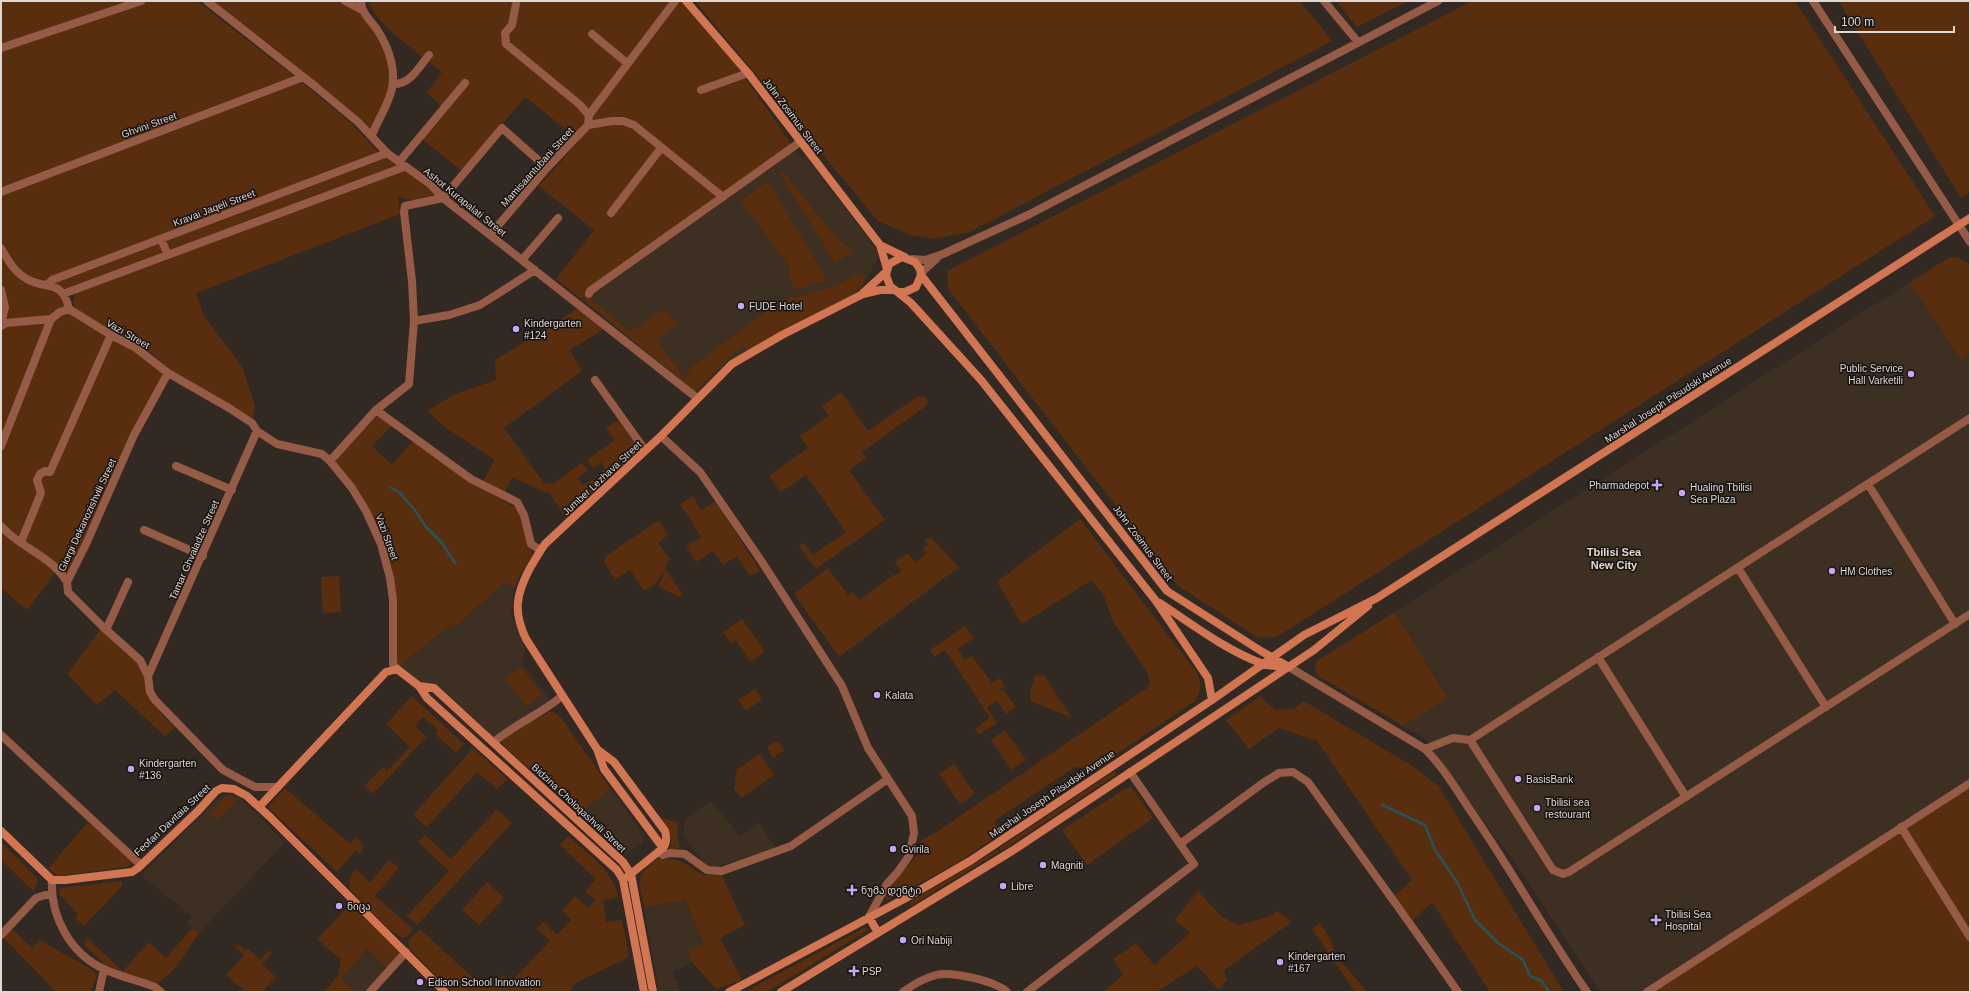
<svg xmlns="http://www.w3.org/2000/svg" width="1971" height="993" font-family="Arial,'Noto Sans Georgian',sans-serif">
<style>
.commercial{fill:#3d2f22}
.green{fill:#592e0f}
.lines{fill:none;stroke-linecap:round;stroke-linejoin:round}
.stream{stroke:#27545b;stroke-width:2.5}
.street{stroke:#965b46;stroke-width:8}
.secondary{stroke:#d27552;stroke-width:8}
.poi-dot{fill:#c6a6f0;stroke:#161210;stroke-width:1.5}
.labels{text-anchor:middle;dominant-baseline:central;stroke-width:3;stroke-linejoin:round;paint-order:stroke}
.street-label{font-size:10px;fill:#dfd9d6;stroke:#161210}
.poi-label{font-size:10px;fill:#dfd9d6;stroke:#161210;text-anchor:start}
.neighbourhood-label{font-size:11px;font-weight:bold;fill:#e6dad3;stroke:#161210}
</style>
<rect width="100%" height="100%" fill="#322923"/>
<path class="commercial" d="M796,151L800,157H806L877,250L878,257L862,288L854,295L732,362L698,392H694L581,299Z
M1910,282L1961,360L1970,354V783L1647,992H1600L1510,855L1440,766L1427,740L1403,726L1448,697L1395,612Z
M505,582L514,589L511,609L512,616L526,649L522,663L549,698V702L495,740L436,686L419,682L398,667L446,628L460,623Z
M611,789L644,835L643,843L626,853L622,854L579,814Z
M231,794L237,795L285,842L200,932L186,923L192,917L143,877V873L221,796Z
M711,801L740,836L759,822L776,849L709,869L684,836V824L687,817Z
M685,900L704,944L688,951L692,962L673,972L681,992H659L644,907Z
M367,949L388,969L368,992H355L340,978Z"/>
<path class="green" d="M1,1H141L1,48Z
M147,1H197L295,77L1,190V50Z
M207,1H361L389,50L393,84L372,135Z
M368,1H682L737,66L796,151L581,299L556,279L594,230L539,186L580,140L525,97L463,172L422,139L445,111L427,92L442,72C423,57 374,23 368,1Z
M695,1H1300L1332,41L970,232L934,239L910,235L878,221Z
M1336,1H1408L1357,27Z
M1472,1H1795L1935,216L1277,637L1258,638L1177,585L948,289L947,271Z
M1838,1H1970V192L1961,198Z
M299,80L352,124L380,154L387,153L404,167L64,294L69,309L1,328V248L29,280L50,281C30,280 19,270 9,253C6,248 2,243 1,237C0,224 1,207 1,194Z
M408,170L436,196L417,201L398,197L400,214L196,293L204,316L242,366L255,406L252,419L172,371L151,352L111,333L76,310L73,302L76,293Z
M783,172L837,238L853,251L835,263L780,174Z
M768,181L827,280L796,290L789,279L790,268L741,201Z
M1957,257L1970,264V354L1961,360L1910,282L1948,258Z
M856,275L865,276L862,285L851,295L753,347L748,350L743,347L734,353L695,391L583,299L588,297L630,332L664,309L677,325L656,340L686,380L690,368L771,308H775L788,298L803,296L838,284Z
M577,309L605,328L570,350L582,371L504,428L544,483L553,484L582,463L588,471L578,478L583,485L593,479L601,488L566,519L549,492L547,493L512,477L505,492L483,481L495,460L449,430L427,411L455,394L496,380L495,360Z
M69,313C94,328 147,353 164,374L70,575L10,532L1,522V329L3,327Z
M841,392L868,431L918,396L926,397L928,403L926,406L862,452L866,458L849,470L885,520L816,569L799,546L804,543L813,555L846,532L806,475L781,492L769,476L808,448L800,436L829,416L822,406Z
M380,416L392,426L372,446L392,465L413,441L467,479L517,509L522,519L525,536L532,552V556L520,575L514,589L505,582L460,623L446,628L398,667L395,663V597L368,510L334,459L373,418Z
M618,420L640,450L604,483L598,475L605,469L601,462L593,468L587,460L614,440L606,428Z
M693,496L701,510L716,501L760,571L750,576L737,556L723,565L713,551L696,562L686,546L701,537L680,504Z
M1080,519L1197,673C1202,684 1201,690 1196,700L1096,768L1075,767L994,821L1000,834L954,865L887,900L884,897L886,893L916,856L920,841L938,831L1147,688L1150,683L1147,672L1112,620L1104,596L1092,580L1022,624L997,582Z
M656,522H660L668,535L658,543L670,559L665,568L683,595L680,597L658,586L665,569L656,583L644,591L630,570L615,580L604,562L606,556Z
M1,527L57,570L27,610L1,588Z
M930,537L959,567L839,657L794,594L828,568L848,595L853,592L859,600L892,576L887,568L894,576L901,571L895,562L908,553L915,562L926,554L923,549L928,545L925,540Z
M339,576L341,612L323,613L321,577Z
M1395,612L1448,698L1403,726L1317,675L1314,667L1317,661Z
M742,619L765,651L750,662L736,640L731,643L723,632Z
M965,626L974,638L958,649L965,660L972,656L992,683L1000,678L1005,686L993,695L1003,689L1016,707L1006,714L997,701L987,708L997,723L979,735L975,729L990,718L945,650L934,657L930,650Z
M102,627L140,660L149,692L161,714L175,728L165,736L115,690L97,705L67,674Z
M521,667L542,695L526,707L505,678Z
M1035,675L1044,676L1072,718L1031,701L1030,692Z
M755,689L762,699L746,711L738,700Z
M412,696L464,744L456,753L435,734L438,730L423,717L415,726L426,737L373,794L364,786L383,767L387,771L410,747L386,724Z
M1260,696L1275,710L1294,709L1304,701L1414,767L1439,787L1564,992H1490L1432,902L1413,920L1394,896L1412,880L1317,741L1279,728L1249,749L1226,720Z
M551,711L557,714L562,719L611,789L579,814L501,743L507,736Z
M1005,730L1026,760L1011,770L991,740Z
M774,742H779L784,750L773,758L768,750V746Z
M473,748L507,779L497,789L477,772L427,827L413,815Z
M760,754L774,775L741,798L734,789L737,769Z
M954,764L975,794L960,804L939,774Z
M1115,771L1117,774L1001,851L999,848Z
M1970,783V992H1647Z
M1131,787L1153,818L1087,865L1062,830L1126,788Z
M285,788L350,844L357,837L364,847L360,854L355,851L337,872L270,809L269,806Z
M231,795L235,800L234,803L217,820L211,814L225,796Z
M497,809L512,823L417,925L407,916L449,871L418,842L425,835L451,859Z
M663,818L679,823L677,833L680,848L669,851C675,839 667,829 660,819Z
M88,822L134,863L126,867L58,876L48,869Z
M568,836C588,854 613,870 618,897L603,900L606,922L622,920L629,955L627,958L574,984L570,992H452L410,949L408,941L420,929L484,988L492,987L503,975L511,982L550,941L537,929L543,922L557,935L571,920L562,910L575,896L588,908L595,900L585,891L596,879L560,845Z
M1,842L37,878V885L33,891L1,860Z
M997,850L998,852L911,906L910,902Z
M657,859C688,858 681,864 704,875L721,874L745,925L720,938L742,980L716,989L692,962L688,951L704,944L685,900L644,907C639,880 634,877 657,859Z
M389,860L399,868L375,896L413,929L408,936L403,938L388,929L350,889V877L356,869L370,882Z
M122,881V886L84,926L75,918L78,914L60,895V888Z
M487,882L504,898L479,925L462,910Z
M1198,891L1221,916L1238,925L1268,917L1277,911L1292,922L1224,970L1227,980L1219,990L1197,966L1156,992H1103L1123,975L1113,959L1136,943L1154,965L1190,933L1175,920Z
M351,904L401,953L388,969L367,949L341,978L355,992H324L338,976L341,960L317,939Z
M1320,923L1330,939L1336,955L1367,992H1355L1312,929Z
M866,927L868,930L767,992H749L748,990Z
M11,928L32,948L40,940L92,970L97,975L91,992H56L2,936Z
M192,928L200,932C188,948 173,977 154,985L106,965L85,946V940L88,939L123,971L149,942L166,958Z
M238,944L246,951L248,949L260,960L269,950L272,953L262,964L276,977L262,992H246L226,975L244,955L235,947Z"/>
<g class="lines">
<path class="stream" d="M390,487L399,492L414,509L426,527L442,543L455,563
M1382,805L1425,825L1435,850L1457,882L1475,920L1498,943L1523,960L1530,976L1542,981L1549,992"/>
<path class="street" d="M207,1L316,87L358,122L387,153L430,184L443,198L697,398
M345,1L362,10
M361,1C361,12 369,19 376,28C389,47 399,74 389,98C385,110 377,122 372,135
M1324,1L1358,42
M1813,1L1970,242
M516,4L512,25L505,33L506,44L579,104L589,115
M592,34L627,63
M1,48L141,1
M393,84C410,85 419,67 429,55
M701,90L748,73
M588,125L589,115L675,1
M399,162L465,83
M1,192L303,77
M443,198L502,128L547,168
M611,213L661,148
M490,235L547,168L588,125L612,121H623L634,125L723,197
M161,239L168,255
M1,248C8,260 14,272 27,279C46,290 63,279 69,309L111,335L136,348L168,373L229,408L252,423L257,431L277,444L322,454L330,461L352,488L366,511L381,544L390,578L393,600V664L397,669
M912,259L925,260L943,254L1028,215L1438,1
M522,260L558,218
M921,273L937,258
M48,284L52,280L387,153
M1,290L5,307L1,324
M63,294L404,167
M589,294L590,291L800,142
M414,321L449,315L480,305L535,270
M1,326L6,323L51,319L60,312L69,309
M168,373L134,435L87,542L67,582L68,592L102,626L140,660L148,676L150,692L155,700L223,770L255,787H278
M595,380L645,450
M376,410L471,479L517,502L524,515L531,544L540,550
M661,436L700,472L760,559L842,686L868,748L912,816L914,833L909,856L897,873L887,884L869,917
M1,446L51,319
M330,461L376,410L409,384L414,321L412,281L404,212L405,206L443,198
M176,466L232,490
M1868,484L1955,624
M1,526C20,548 51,555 67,582
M144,530L203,556
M21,542L41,493L37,480L40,474L45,471L50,472L111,335
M1738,568L1826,707
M106,630L128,582
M1598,657L1686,797
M1289,667L1425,749C1443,767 1456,789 1470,810C1511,869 1546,933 1587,992
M148,676L257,431
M1,735L141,865
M1470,740L1553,870L1563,874L1569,872L1970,614
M494,742C515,724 541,714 562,696
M1425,749L1453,738L1470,740L1970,418
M1130,772L1180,844L1263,783L1279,773L1293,772L1308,782C1358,852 1409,921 1458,992
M1901,827L1970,937
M658,852L663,855L670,853L685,854L707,870L722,871L791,846L888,779
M52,880C50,917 71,955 106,970C122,977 139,981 155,987L161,992
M1,935L36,898L52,893
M99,992L104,969
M370,992L406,952
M903,992C911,986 925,978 936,975C951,971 996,981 1007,992
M1027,992L1194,864L1180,844
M1647,992L1970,783"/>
<path class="secondary" d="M686,1L748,73L880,245L887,269
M880,245L905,257
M921,275L1167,591L1261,651L1289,667
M898,292H905L916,287L921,275L920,269L915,262L902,257L889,264L886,275L890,286L911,303L981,380L1156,601L1208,678L1212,700
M863,293L886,272
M1160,603C1190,623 1230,653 1264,664C1271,667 1280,666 1288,667
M419,686L434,688L623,862L631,874L653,992
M598,750L614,762L665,831C667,838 667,843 663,848L627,877
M259,807L386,672L397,669L419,686L427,698L617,870L623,880L644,992
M1,831L52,880H65L132,872L138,868L198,811L216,791L222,788L234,789L247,796L270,817L445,992
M663,848L604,769L597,749L526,639C513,612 516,594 530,568C535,560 539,552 545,544L661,436L732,364L782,335L863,294L880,290H895
M869,917L878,933
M729,992L906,898L970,861L1212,700L1304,635L1377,598L1970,218
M781,992L1012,851L1314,650L1368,606"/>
</g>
<g class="poi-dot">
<circle cx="741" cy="306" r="4"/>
<circle cx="516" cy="329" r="4"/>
<circle cx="1911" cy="374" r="4"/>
<path d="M1655 479h4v4h4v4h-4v4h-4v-4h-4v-4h4z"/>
<circle cx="1682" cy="493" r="4"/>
<circle cx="1832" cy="571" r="4"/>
<circle cx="877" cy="695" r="4"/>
<circle cx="131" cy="769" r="4"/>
<circle cx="1518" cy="779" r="4"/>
<circle cx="1537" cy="808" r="4"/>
<circle cx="893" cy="849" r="4"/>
<circle cx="1043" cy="865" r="4"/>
<circle cx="1003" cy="886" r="4"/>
<path d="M850 884h4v4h4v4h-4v4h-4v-4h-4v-4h4z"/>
<circle cx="339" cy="906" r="4"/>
<path d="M1654 914h4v4h4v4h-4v4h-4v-4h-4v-4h4z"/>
<circle cx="903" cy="940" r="4"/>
<circle cx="1280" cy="962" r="4"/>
<path d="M852 965h4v4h4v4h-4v4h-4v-4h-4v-4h4z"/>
<circle cx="420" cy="982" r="4"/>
</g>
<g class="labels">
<g class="street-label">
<text transform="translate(793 116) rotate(53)">John Zosimus Street</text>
<text transform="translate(149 125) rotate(-20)">Ghvini Street</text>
<text transform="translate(537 167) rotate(-48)">Mamisaantubani Street</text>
<text transform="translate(465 202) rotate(39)">Ashot Kurapalati Street</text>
<text transform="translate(214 208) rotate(-21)">Kravai Jaqeli Street</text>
<text transform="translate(128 334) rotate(30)">Vazi Street</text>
<text transform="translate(1668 400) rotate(-33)">Marshal Joseph Pilsudski Avenue</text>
<text transform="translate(602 478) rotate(-43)">Jumber Lezhava Street</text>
<text transform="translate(87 515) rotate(-65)">Giorgi Dekanozishvili Street</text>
<text transform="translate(387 537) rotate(70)">Vazi Street</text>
<text transform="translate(1143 543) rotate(53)">John Zosimus Street</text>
<text transform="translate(194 550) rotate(-66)">Tamar Ghvaladze Street</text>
<text transform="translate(1052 794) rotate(-34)">Marshal Joseph Pilsudski Avenue</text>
<text transform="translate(579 808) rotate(43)">Bidzina Choloqashvili Street</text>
<text transform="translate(172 820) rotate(-43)">Feofan Davitaia Street</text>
</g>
<g class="poi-label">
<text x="749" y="306">FUDE Hotel</text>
<text x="524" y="323">Kindergarten<tspan x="524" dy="12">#124</tspan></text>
<text x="1903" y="368" text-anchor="end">Public Service<tspan x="1903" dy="12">Hall Varketili</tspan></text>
<text x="1649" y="485" text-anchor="end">Pharmadepot</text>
<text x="1690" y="487">Hualing Tbilisi<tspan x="1690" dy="12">Sea Plaza</tspan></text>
<text x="1840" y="571">HM Clothes</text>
<text x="885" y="695">Kalata</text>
<text x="139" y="763">Kindergarten<tspan x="139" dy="12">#136</tspan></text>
<text x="1526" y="779">BasisBank</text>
<text x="1545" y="802">Tbilisi sea<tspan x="1545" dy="12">restourant</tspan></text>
<text x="901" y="849">Gvirila</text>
<text x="1051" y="865">Magniti</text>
<text x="1011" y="886">Libre</text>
<text x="861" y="890">ნუმა დენტი</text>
<text x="347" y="906">ნიცა</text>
<text x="1665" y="914">Tbilisi Sea<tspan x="1665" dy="12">Hospital</tspan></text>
<text x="911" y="940">Ori Nabiji</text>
<text x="1288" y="956">Kindergarten<tspan x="1288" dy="12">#167</tspan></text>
<text x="862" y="971">PSP</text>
<text x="428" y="982">Edison School Innovation</text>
</g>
<g class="neighbourhood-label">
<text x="1614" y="552">Tbilisi Sea<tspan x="1614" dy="13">New City</tspan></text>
</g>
</g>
<rect width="1971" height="993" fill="none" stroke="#dfd9d6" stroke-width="4"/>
<path d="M1835 26v6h119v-6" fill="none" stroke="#dfd9d6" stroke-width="2"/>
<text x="1841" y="26" font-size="12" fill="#dfd9d6" stroke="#161210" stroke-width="3" paint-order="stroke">100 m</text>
</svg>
